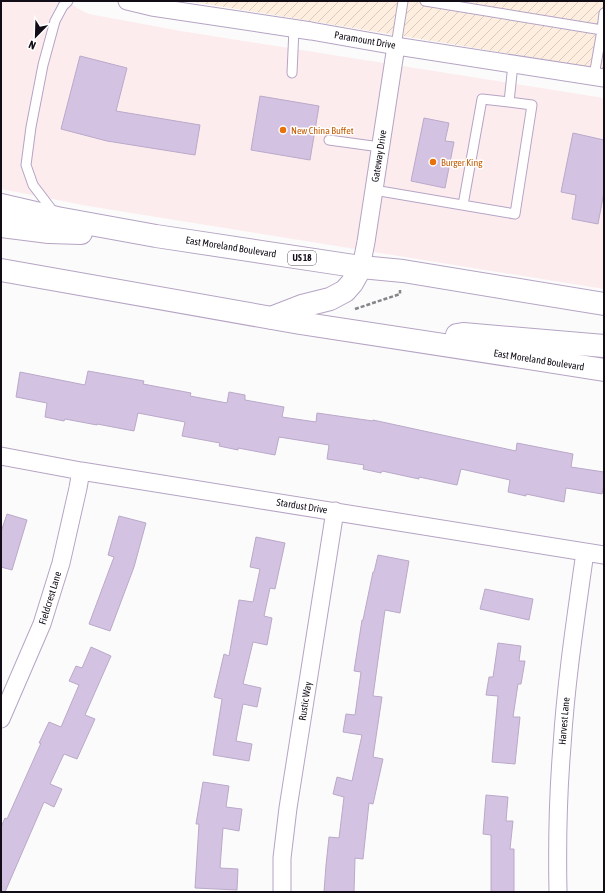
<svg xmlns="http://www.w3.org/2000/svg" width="605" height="893" font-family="'Asap Condensed',sans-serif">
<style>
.commercial{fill:#fdecee}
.industrial{fill:url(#industrial-furrows)}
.building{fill:#d3c2e2;stroke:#baa9c9}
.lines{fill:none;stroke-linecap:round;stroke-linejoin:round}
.lane-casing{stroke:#b5a4c4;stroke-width:11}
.street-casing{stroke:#b5a4c4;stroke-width:19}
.primary-casing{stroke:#b5a4c4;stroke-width:24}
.path{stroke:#878489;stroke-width:2.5;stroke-dasharray:4 2;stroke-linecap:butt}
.lane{stroke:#fff;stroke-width:9}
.street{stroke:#fff;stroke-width:17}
.primary{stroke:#fff;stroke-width:22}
.food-dot{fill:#e8710a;stroke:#fff;stroke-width:1.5}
.labels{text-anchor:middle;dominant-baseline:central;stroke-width:3;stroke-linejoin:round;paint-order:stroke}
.shield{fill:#fff;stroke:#58555c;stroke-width:1}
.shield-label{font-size:9px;font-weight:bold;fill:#110c16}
.street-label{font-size:10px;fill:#110c16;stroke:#fff}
.food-label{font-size:10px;fill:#c56008;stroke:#fff;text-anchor:start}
</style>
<defs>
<pattern id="industrial-furrows" width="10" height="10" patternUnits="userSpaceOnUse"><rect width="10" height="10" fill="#fdeee0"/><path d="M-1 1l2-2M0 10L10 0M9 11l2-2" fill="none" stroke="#d8cbbf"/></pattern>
</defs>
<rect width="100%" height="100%" fill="#fbfbfb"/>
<path class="commercial" d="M1,1H69L77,8L89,14L181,31L604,98V289L88,206L1,189Z"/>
<path class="industrial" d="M187,1H604V69L243,10Z"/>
<path class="building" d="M80,56L127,68L116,111L200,125L195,155L107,141L61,129Z
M260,96L319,106L310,160L251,150Z
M424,118L449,123L445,141L454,142L445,188L411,181Z
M573,133L604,140V192L598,224L572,219L576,195L561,192Z
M88,371L144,381L143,384L191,393L190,396L227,403L229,392L245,395V400L284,407L282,417L316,422L317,413L373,421V420L516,451L517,443L573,454L571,467L604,472V484L602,494L566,488L564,502L526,494V496L508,492L510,480L461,469L457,485L419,477V479L382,471L381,473L363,469L364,465L327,459L329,445L279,437L275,455L238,448V450L219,446L220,443L182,436L185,422L138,413L134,431L97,424V425L65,419L64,421L45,417L47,403L16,397L20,372L85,385Z
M7,514L27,520L12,570L1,567V532Z
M119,516L146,523L134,567L110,631L89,624L114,557L108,555Z
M256,537L285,543L275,589L270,588L264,616L272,618L267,645L253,642L243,684L261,688L257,707L243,704L236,741L252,744L249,761L213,755L222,699L214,697L224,654L229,656L239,600L253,602L260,569L250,567Z
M378,555L409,561L400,613L385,610L373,696L382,697L373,757L383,759L373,804L369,803L363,859L355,858L354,892H324L326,865L329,837L339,838L344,797L333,794L337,777L352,781L362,735L343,732L346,714L355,715L361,672L354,671L362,620H363L373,572H374Z
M485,589L533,599L529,620L480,609Z
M498,643L521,646L519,661H525L521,684H518L513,717H520L515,764L492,762L498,696L486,695L489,677H493Z
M91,647L111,656L85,715L95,719L77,759L64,754L50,784L62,789L54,807L44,802L5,892H1V827L5,818L7,819L41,743H39L49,722L61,727L79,685L69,681L76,666L82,668Z
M203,782L229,786L226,807L242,809L239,831L223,828L220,868L238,869L237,890L195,888L199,824H196Z
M486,795L508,797L506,821H513L510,849H514V892H491V835L483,834Z"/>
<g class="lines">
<g class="lane-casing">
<path id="lane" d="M425,1L602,30L604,13
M396,46L403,1
M292,73L294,29
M594,76L602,30
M329,140L380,147
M374,190L515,214L532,105L509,102L513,64
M463,205L482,99L509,102
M55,214L33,185L26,165L31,127L43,65L55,21L63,6L68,1"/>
</g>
<g class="street-casing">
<path id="street" d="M127,1L152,7L311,31L396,46L604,78
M361,267L366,242L396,46
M1,456L81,471L604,555
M1,719L42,624L61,563L78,488L81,471
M282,892V858L288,808L335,511
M558,892C557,843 558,794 562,746C566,681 576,616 585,552"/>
</g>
<g class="primary-casing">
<path id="primary" d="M1,205L57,218L156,236L361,267L403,271L604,304
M1,226L49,232L81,233
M1,270L300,323L528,358L604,370
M271,318L302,306L330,299L345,291L352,283L361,267
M457,335L463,334L604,346"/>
</g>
<path class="path" d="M355,309L400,294V290"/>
<use href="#lane" class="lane"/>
<use href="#street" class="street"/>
<use href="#primary" class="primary"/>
</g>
<g class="food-dot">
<circle cx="283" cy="130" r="4"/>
<circle cx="433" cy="162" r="4"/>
</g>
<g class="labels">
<rect class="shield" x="288" y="251" width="28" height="14" rx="3"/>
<g class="shield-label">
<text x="302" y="258">US 18</text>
</g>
<g class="street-label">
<text transform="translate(365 40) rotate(10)">Paramount Drive</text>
<text transform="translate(379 156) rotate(-81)">Gateway Drive</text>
<text transform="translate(231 247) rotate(9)">East Moreland Boulevard</text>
<text transform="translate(539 360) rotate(9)">East Moreland Boulevard</text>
<text transform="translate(302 506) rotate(9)">Stardust Drive</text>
<text transform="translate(50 598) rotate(-73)">Fieldcrest Lane</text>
<text transform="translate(305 701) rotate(-81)">Rustic Way</text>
<text transform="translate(564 721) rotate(-85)">Harvest Lane</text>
</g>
<g class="food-label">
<text x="291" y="130">New China Buffet</text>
<text x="441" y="162">Burger King</text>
</g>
</g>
<rect width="605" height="893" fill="none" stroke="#110c16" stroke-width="4"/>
<g transform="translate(36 36) rotate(203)" stroke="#ffffff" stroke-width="3" paint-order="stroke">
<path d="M0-3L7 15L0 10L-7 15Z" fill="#110c16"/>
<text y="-6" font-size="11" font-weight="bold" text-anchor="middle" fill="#110c16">N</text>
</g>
</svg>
